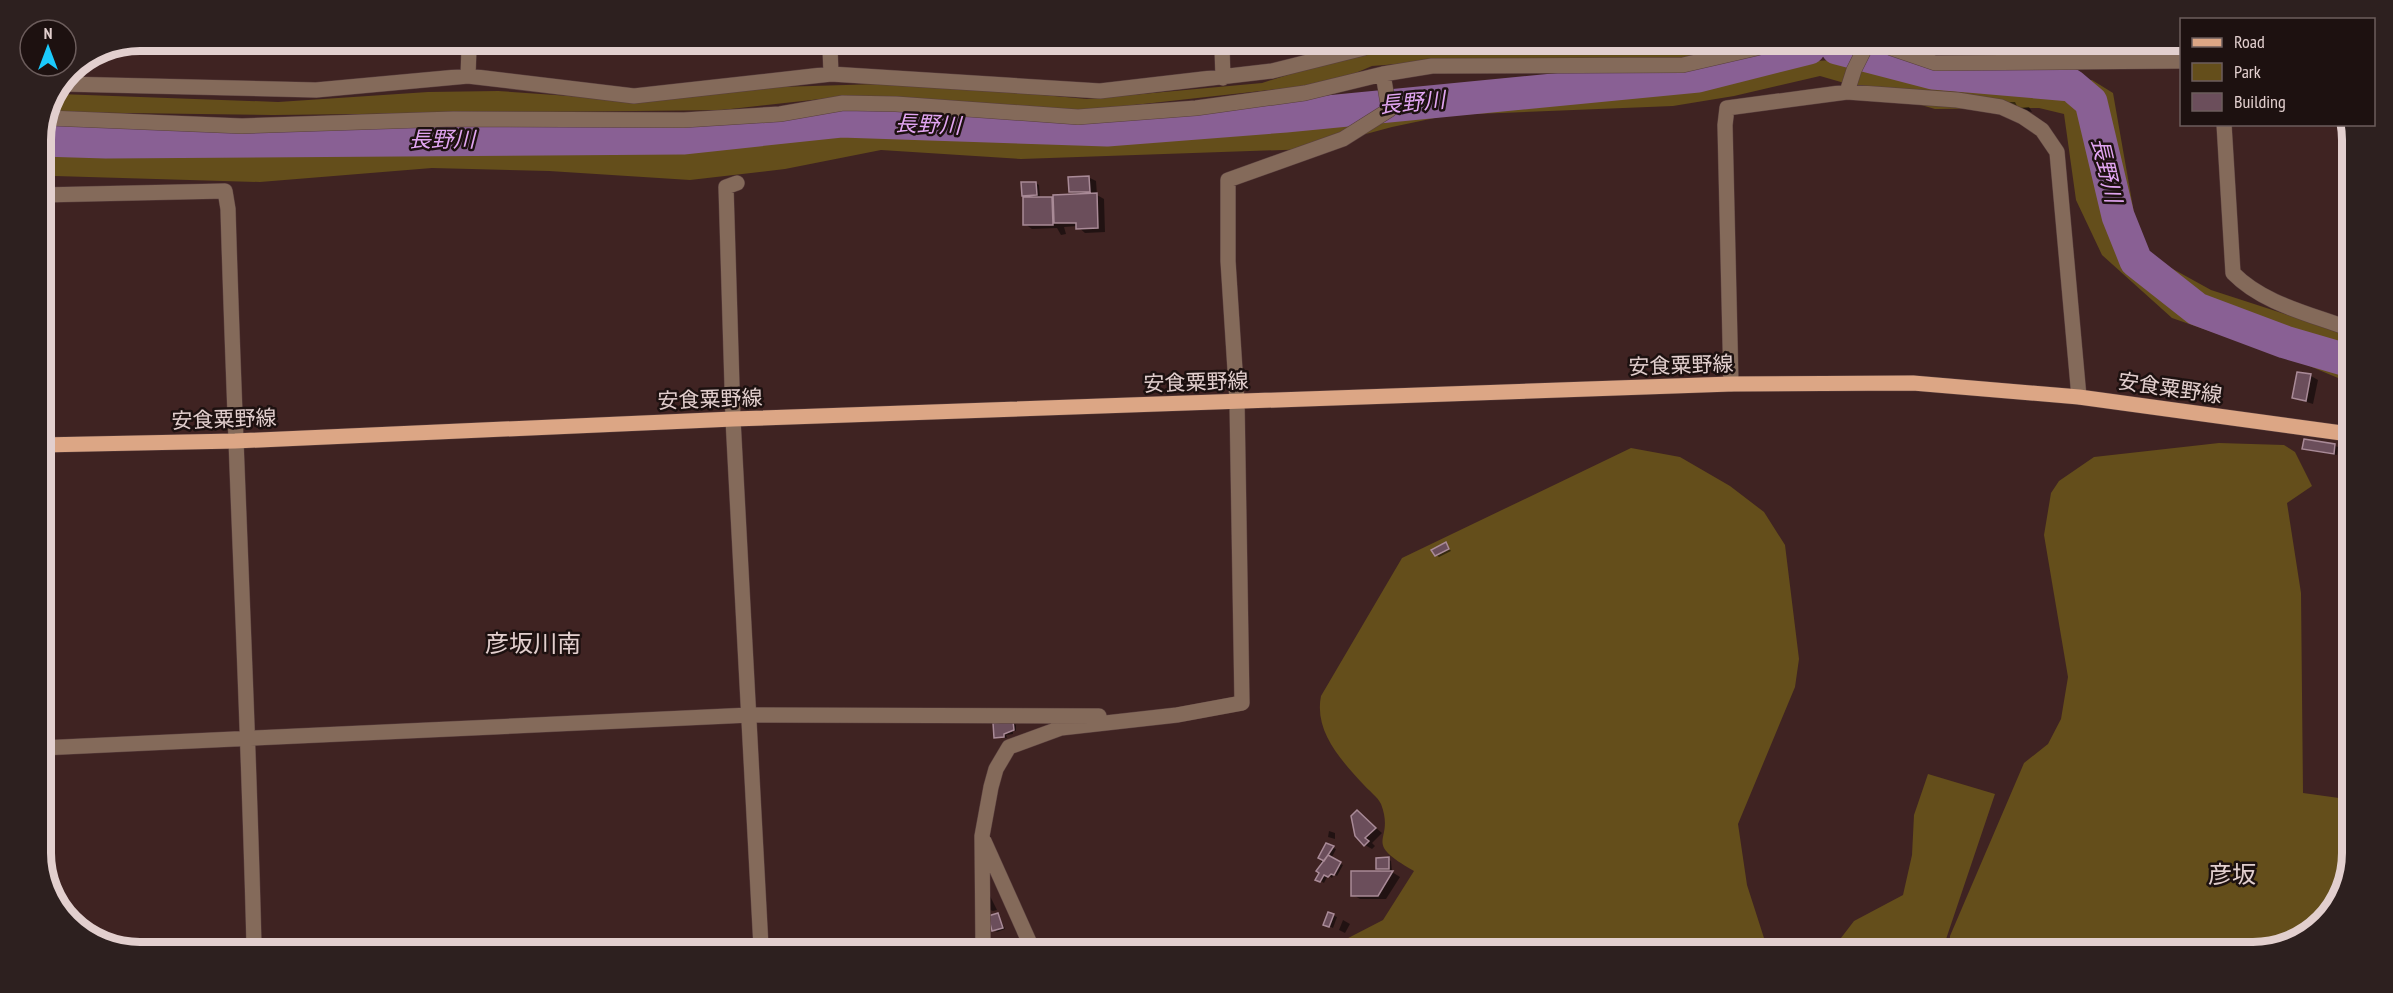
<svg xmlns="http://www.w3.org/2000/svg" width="2393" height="993" font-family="'PT Sans Narrow','Noto Sans JP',sans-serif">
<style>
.green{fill:#644e1b}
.shadow{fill:#0007}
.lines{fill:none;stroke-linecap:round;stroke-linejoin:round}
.river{stroke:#896094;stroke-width:33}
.building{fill:#6b4e5b;stroke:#a98a97;stroke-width:1.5}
.minor-casing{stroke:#593f3e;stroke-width:16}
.major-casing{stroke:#593f3e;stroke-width:16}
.minor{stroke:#846a5a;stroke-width:15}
.major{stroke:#dca685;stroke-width:15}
.labels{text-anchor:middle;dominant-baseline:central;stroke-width:5;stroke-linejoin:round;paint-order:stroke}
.street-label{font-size:21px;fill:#e2cfce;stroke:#1d1110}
.water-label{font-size:22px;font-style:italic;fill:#e1a5f1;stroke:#1d1110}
.quarter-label{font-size:24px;fill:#e2cfce;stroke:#1d1110}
.rim{fill:none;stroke:#e2cfce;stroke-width:8}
</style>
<rect width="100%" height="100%" fill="#3f2322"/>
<path class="green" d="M1394,48L1624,51L1739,48L1683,60L1434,61L1372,66L1332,83L1080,111L839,97L722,110L273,115L51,112L59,94L278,102L428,92L498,91L613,99L716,89L912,83L1087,99L1262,83L1332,61Z
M1908,48H2119L2181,54L1944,59Z
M1833,60L2003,86L2092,80L2113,93L2140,247L2144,253L2211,290L2350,335V383L2307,365L2172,318L2102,255L2076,200L2064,114L2039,108L1935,109L1820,76L1734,96L1673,106L1449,115L1392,127L1310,149L1021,159L881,150L785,169L690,180L549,171L432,168L260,182L55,176L41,181V142L692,146L838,129L1050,136L1155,132L1288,123L1372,102L1437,90L1692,81L1763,64Z
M2219,443L2284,445L2295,452L2312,486L2287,503L2301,593L2303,793L2339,798L2342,895L2309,936L2253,952L1949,951L1950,936L2024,763L2048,744L2061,719L2068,677L2044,535L2051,493L2059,481L2094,457Z
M1631,448L1680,457L1730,486L1764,512L1785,545L1799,659L1795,687L1738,824L1747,885L1764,938L1765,951L1327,949L1383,920L1414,871C1359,840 1396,843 1381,804C1378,797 1368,790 1363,784C1340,759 1314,731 1321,696L1402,558Z
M1928,774L1995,794L1942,951H1831L1854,921L1903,895L1912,855L1914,815Z"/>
<path class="shadow" d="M2007,102H2015L2018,108L2029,107L2032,112L2007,106Z
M1088,177L1096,181L1097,195L1104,199L1105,232L1085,233L1077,226L1064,227L1066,234L1061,235L1057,228L1032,229L1025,224L1029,198L1023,195L1036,183L1039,185L1040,198L1078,196L1071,191Z
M2311,376L2318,380L2313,404L2294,398Z
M2305,441L2335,446L2338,447L2337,455L2307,450L2304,448Z
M1446,544L1451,551L1439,557L1436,555Z
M1013,723L1016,725V731H1013V734L1006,735L1007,738L995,737Z
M1357,812L1382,833L1372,843L1375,846L1372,849L1365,845Z
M1329,831L1335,833V839L1328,837Z
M1327,845L1336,849L1331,859L1343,865L1337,876L1334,874L1332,878L1328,875L1324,883L1317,879L1321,872L1318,870Z
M1388,859L1391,861L1392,872L1400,877L1386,899H1360L1353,895L1385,873L1377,868Z
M989,894L997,910L993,911L990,910Z
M998,914L1005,929L997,932L994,930Z
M1329,914L1337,917L1333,928L1325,924Z
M1343,920L1350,924L1345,933L1339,930Z"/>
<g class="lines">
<path class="river" d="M1837,48L1933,73L2071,85L2091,102L2118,216L2136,261L2197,309L2285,342L2350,361
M41,140L106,142L683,138L841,121L1107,130L1286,116L1698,76L1809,48"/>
</g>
<path class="building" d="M1089,176L1090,192H1069L1068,177Z
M1021,182H1036L1037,195L1022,196Z
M1097,193L1098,228L1076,229V223H1054L1053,195Z
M1023,197H1052L1053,225H1023Z
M2297,372L2311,374L2306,401L2292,398Z
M2304,439L2335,444L2334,454L2302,449Z
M1446,542L1449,549L1435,556L1431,550Z
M1013,721L1014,730L1004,734V737L994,738L993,723Z
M1357,810L1376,828L1365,838L1369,841L1364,846L1355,836L1351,816Z
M1326,843L1334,846L1324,861L1318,858Z
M1328,855L1341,862L1334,875L1331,874L1328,877L1324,875L1320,882L1315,880L1319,873L1316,871Z
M1389,857V869H1376V858Z
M1351,871H1393L1378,896H1351Z
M1328,912L1334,914L1329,927L1323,925Z
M998,913L1003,928L992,931L988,916Z"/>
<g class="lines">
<g class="minor-casing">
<path id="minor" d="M830,48L831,74
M1222,48L1223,78
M1891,48L1935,63L2182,61
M468,76L469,48
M63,84L316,90L468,76L634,96L831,74L1100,91L1272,71L1364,48
M1847,92L1854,70L1865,48
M48,118L242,126L453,119L684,120L780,114L843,103L896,104L1078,117L1196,108L1305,93L1383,74L1432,66L1683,65L1757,48
M2224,124L2233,273C2263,304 2311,314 2350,329
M737,183L726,187L733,419L761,947
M41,195L225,191L228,209C235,455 248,700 254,946
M1731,384L1725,125L1727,108L1847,92L1957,100L2001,107L2023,117L2042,130L2057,152L2079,397
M41,748L750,715L1099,716
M984,841L1032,948
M983,948L982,836L991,787L996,769L1009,747L1061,728L1177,715L1242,703L1237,401L1228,261V180L1343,139L1389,110L1383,74"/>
</g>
<g class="major-casing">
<path id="major" d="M41,445L235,441L733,419L1731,384L1913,383L2079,397L2349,434"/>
</g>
<use href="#minor" class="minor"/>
<use href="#major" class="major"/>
</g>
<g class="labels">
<g class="street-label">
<text transform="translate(1681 365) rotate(-2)">安食粟野線</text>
<text transform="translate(1196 382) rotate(-2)">安食粟野線</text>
<text transform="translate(2170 388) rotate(8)">安食粟野線</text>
<text transform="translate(710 399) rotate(-2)">安食粟野線</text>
<text transform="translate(224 419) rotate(-2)">安食粟野線</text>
</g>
<g class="water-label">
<text transform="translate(1412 102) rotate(-5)">長野川</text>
<text transform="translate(928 124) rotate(2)">長野川</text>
<text x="442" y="139">長野川</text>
<text transform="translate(2107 170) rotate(77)">長野川</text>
</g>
<g class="quarter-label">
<text x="533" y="643">彦坂川南</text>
<text x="2232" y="874">彦坂</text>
</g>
</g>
<path d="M0 0H2393V993H0ZM140 51H2253A89 89 0 0 1 2342 140V853A89 89 0 0 1 2253 942H140A89 89 0 0 1 51 853V140A89 89 0 0 1 140 51Z" fill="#2d201f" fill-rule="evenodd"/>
<path class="rim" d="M140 51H2253A89 89 0 0 1 2342 140V853A89 89 0 0 1 2253 942H140A89 89 0 0 1 51 853V140A89 89 0 0 1 140 51Z"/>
<rect x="2180" y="18" width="195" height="108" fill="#1d1110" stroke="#6c5d5c" stroke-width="1.5"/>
<rect x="2192" y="38" width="30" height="9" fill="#dca685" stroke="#6c5d5c" stroke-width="1.5"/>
<text x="2234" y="48" font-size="18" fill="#e2cfce">Road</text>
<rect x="2192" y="63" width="30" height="18" fill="#644e1b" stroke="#6c5d5c" stroke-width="1.5"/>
<text x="2234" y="78" font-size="18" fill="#e2cfce">Park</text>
<rect x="2192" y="93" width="30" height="18" fill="#6b4e5b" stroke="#6c5d5c" stroke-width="1.5"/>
<text x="2234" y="108" font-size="18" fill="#e2cfce">Building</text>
<g transform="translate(48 48)"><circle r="28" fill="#1d1110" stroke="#6c5d5c" stroke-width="1.5"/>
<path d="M0-4.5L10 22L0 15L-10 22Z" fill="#1bcafc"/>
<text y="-9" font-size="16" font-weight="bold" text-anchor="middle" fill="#e2cfce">N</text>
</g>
</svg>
